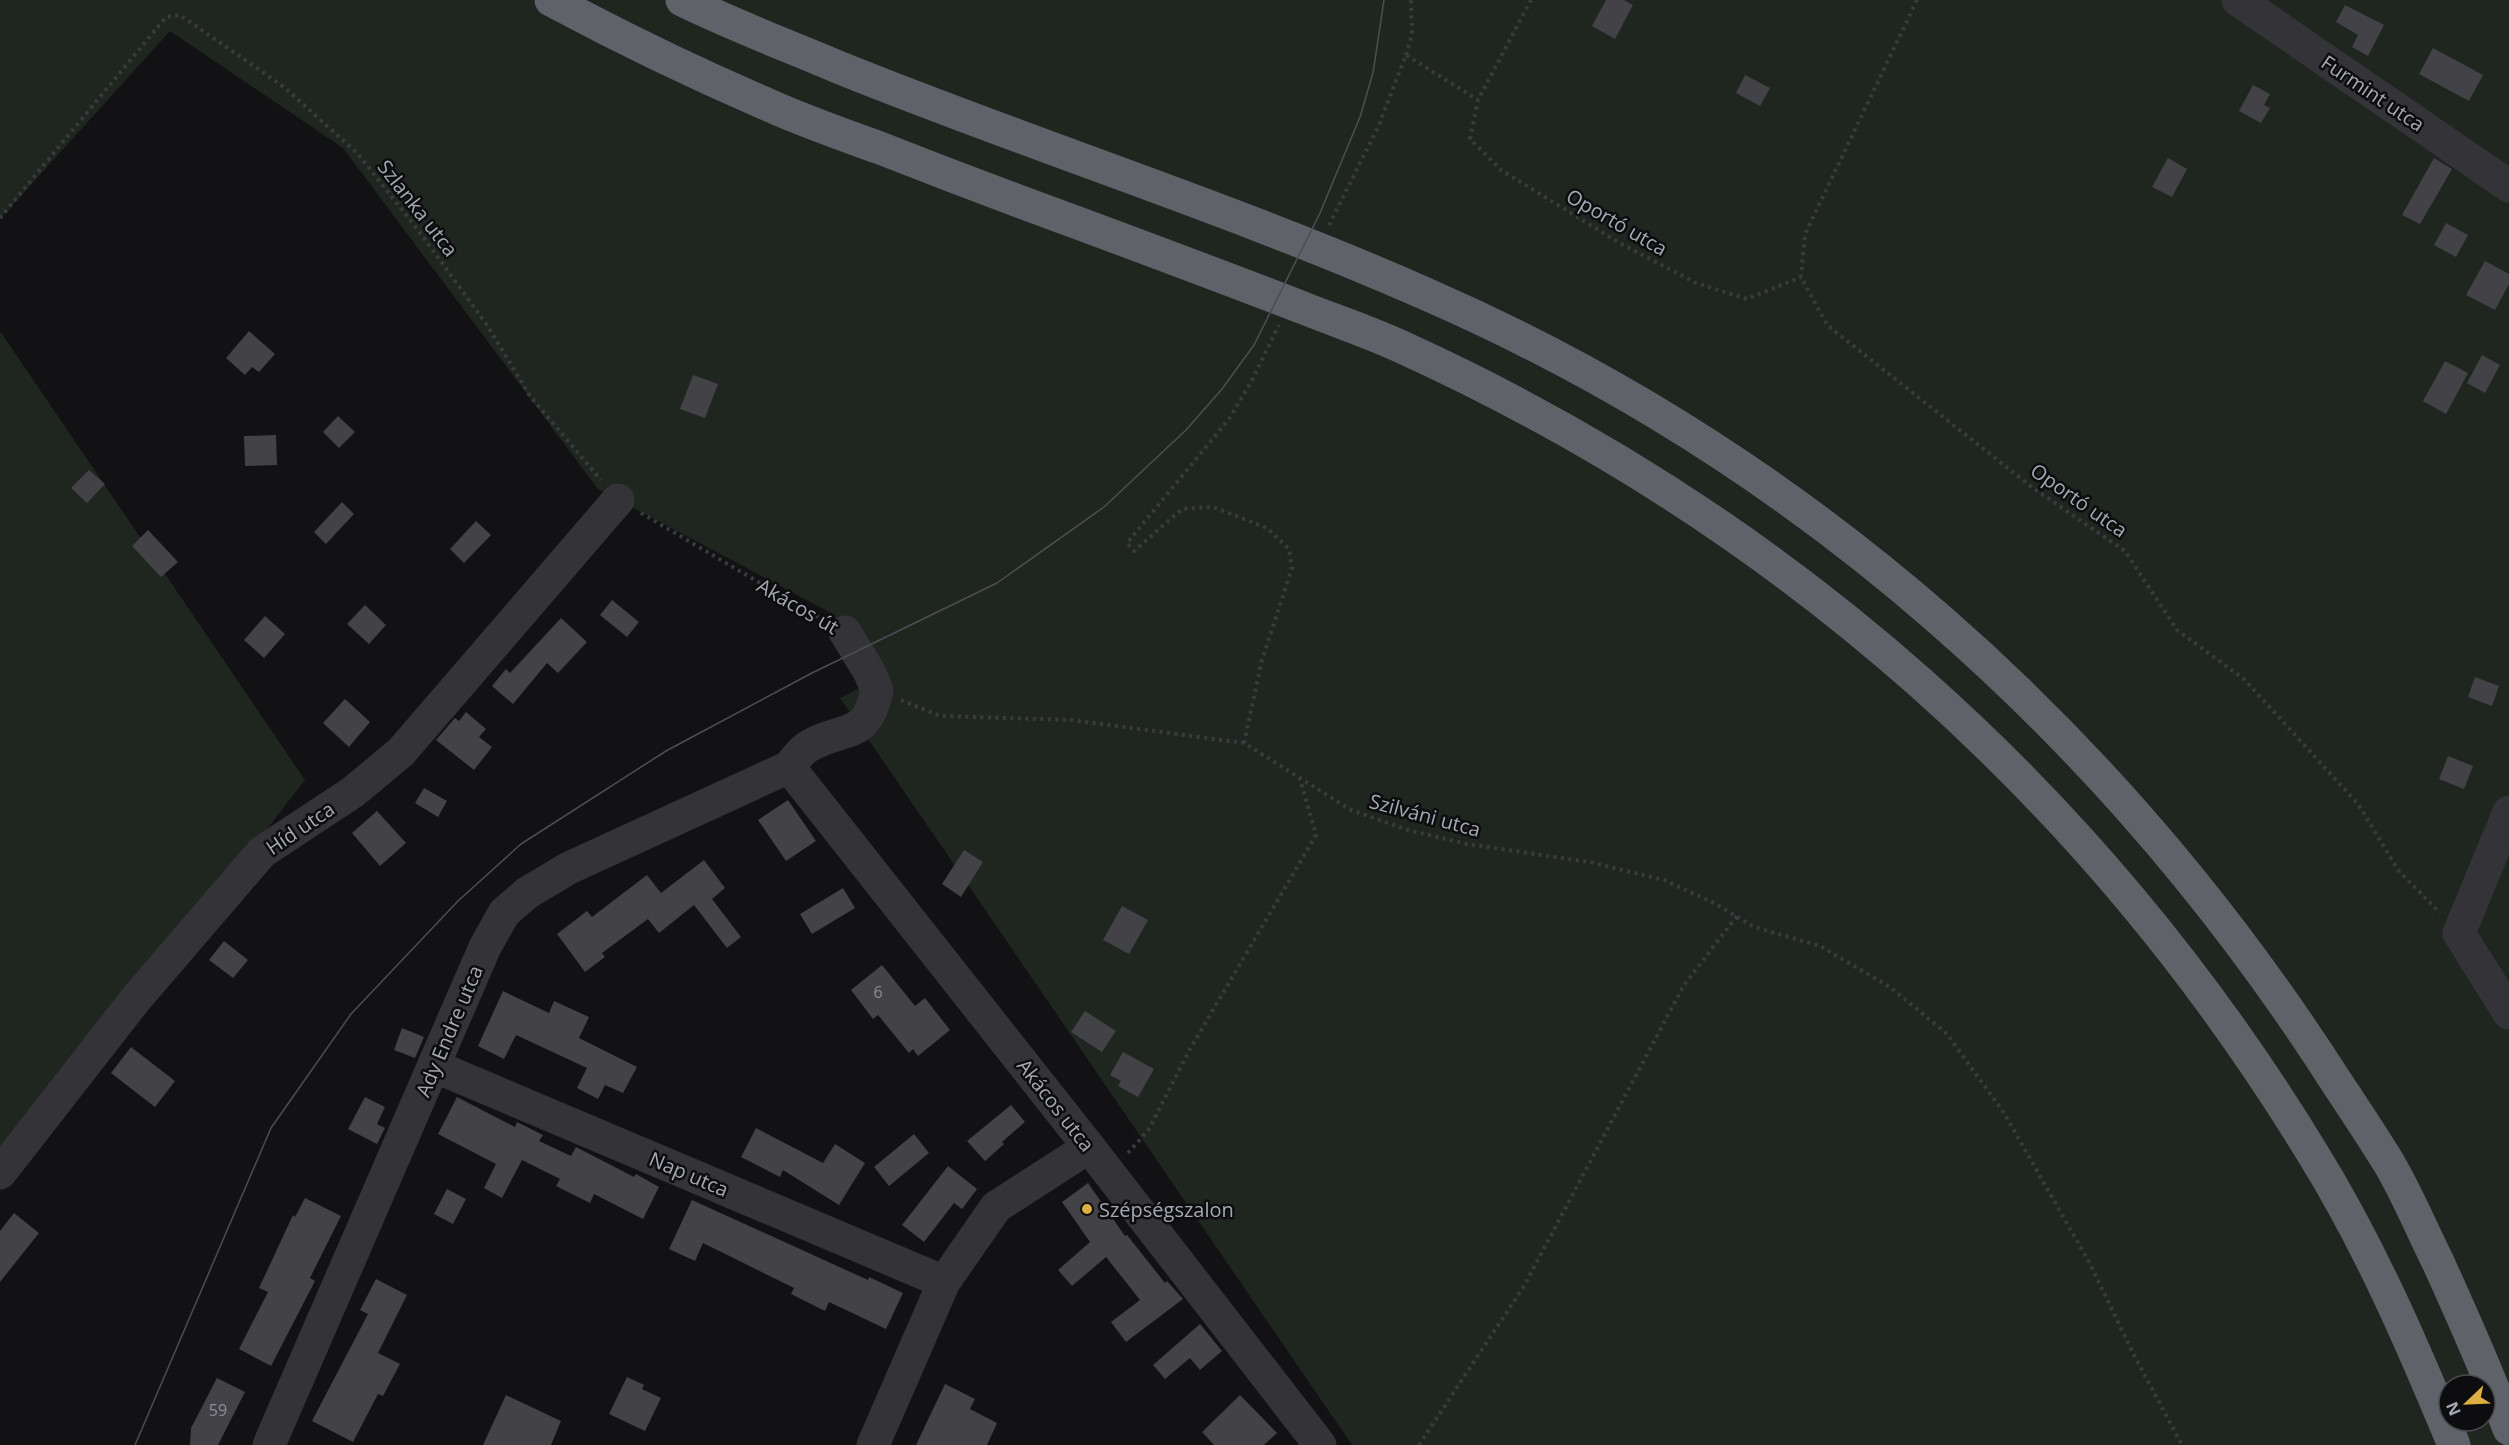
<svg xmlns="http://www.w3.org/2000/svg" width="2509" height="1445" font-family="'Open Sans',sans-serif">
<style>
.green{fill:#1f2620;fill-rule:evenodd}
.building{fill:#424247}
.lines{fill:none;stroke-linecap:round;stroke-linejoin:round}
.path{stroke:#3a3b3f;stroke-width:4;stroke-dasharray:3 4.5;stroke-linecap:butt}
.minor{stroke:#343438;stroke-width:33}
.highway{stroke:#606269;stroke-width:33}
.tram{stroke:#4d4e53;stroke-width:1.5}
.poi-dot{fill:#dcaf42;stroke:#0d0d0f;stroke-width:2}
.labels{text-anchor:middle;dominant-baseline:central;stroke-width:5;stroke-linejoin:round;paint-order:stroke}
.number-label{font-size:16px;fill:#8c8f98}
.street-label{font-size:20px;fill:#a5a9b3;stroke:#0d0d0f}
.poi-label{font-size:20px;fill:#a5a9b3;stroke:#0d0d0f;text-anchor:start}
</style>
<rect width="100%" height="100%" fill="#121214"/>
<path class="green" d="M0,0H2509V1445H1352L840,698L866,685L845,632L833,614L598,489L343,148L170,31L0,219ZM2449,1385H2485V1421H2449Z
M0,331L305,780L0,1173Z"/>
<path class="building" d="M1606,0H1624L1633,5L1615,39L1592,26Z
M2345,5L2384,25L2368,56L2352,47L2358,35L2336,22Z
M2433,48L2483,75L2469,101L2419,74Z
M1745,75L1770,88L1760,106L1736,93Z
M2253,85L2270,94L2264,105L2270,108L2261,123L2239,111Z
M2168,158L2187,169L2172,197L2152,187Z
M2434,158L2452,169L2420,224L2402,215Z
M2446,223L2468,235L2456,257L2434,245Z
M2485,261L2509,274V284L2495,310L2466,295Z
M249,331L275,354L259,372L252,367L245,375L226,358Z
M2482,355L2500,365L2485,393L2467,383Z
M2445,361L2468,373L2446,414L2423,401Z
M693,375L718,384L705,418L680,409Z
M338,416L355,432L339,448L323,432Z
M276,435L277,465L245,466L244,436Z
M89,470L105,484L87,503L71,488Z
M342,502L354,514L326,544L314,532Z
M476,521L491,535L464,563L450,549Z
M148,530L178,562L161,577L132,546Z
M612,600L639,622L627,637L600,615Z
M365,605L386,625L369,644L347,624Z
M265,616L285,634L264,658L244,640Z
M561,618L587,642L558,673L547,663L513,704L492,686L506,669L510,673Z
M2475,677L2499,686L2492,706L2468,697Z
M345,699L370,722L349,747L323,723Z
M466,712L486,729L479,737L492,747L474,770L436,740L455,718L459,721Z
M2448,756L2473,766L2464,789L2439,779Z
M424,788L447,801L438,817L415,803Z
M788,800L816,841L786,861L758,820Z
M377,811L406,843L380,866L352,833Z
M964,850L983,862L961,897L942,884Z
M704,860L725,888L712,899L741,937L727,948L694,905L659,933L648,919L602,953L605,957L585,972L557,934L587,911L592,917L647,875L661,893Z
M843,888L855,908L812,934L800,914Z
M1122,906L1148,920L1129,954L1103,940Z
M224,941L248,960L233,978L209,960Z
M882,965L915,1006L925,998L950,1030L918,1056L913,1049L909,1053L878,1015L873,1019L851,990Z
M503,991L549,1013L554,1001L589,1017L579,1038L637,1067L623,1093L605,1085L598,1099L577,1088L587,1068L516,1035L504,1059L478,1046Z
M1085,1011L1116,1031L1102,1052L1071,1032Z
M402,1028L424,1037L415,1058L394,1050Z
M131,1047L175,1081L155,1107L111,1073Z
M1123,1052L1154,1069L1138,1097L1118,1086L1121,1081L1110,1075Z
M365,1097L385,1107L377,1124L385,1128L377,1144L348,1129Z
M457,1097L515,1127L517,1122L543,1135L539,1141L571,1156L576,1147L634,1177L636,1174L659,1187L643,1219L594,1194L590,1203L556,1186L560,1179L522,1160L502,1198L484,1188L496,1164L438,1134Z
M1011,1105L1025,1122L1002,1142L1004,1144L985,1161L967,1141Z
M756,1128L823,1163L835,1144L865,1163L839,1205L783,1170L780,1177L741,1157Z
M914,1134L929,1153L889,1186L874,1167Z
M948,1166L977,1189L962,1209L954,1203L924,1242L902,1225Z
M1088,1183L1125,1236L1127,1235L1165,1283L1167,1281L1183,1299L1126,1342L1111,1322L1140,1300L1106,1257L1072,1286L1058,1270L1090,1242L1062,1202Z
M447,1189L466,1199L453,1224L434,1214Z
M305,1198L341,1216L310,1278L315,1281L271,1366L239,1349L268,1292L259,1288L293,1215L295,1217Z
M692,1200L868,1280L869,1277L903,1293L886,1329L829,1302L825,1311L791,1294L794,1288L703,1243L695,1261L669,1249Z
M14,1213L39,1233L0,1282V1231Z
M376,1279L407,1295L378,1353L400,1364L383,1396L378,1394L353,1442L312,1421L368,1314L360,1310Z
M1200,1324L1222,1351L1200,1370L1190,1358L1165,1379L1153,1365Z
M627,1377L644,1385L642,1389L661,1398L645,1431L609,1414Z
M217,1378L245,1392L218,1445H190L191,1428Z
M945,1384L975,1399L970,1409L997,1423L987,1445H916Z
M506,1395L561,1421L551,1445H483Z
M1240,1395L1277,1433L1264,1445H1214L1202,1432Z"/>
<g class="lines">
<path class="path" d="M1531,0L1478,100L1470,139L1501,170L1618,242L1696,283L1747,299L1801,277
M1917,0L1805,234L1801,277L1827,325L2033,488L2125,551L2177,630L2244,679L2358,804L2398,870L2440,913
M1406,55L1412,35L1411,0
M0,218L166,17L180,15L284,87L358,154L421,234L487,325L530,396L601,480
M1329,225L1379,125L1406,55L1478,100
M641,513L823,620
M901,700L940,716L1072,720L1244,743L1351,810L1408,830L1467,844L1589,862L1664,880L1716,904L1754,927L1820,946L1890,987L1947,1034L2004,1113L2089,1262L2134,1355L2182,1445
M1244,743L1262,660L1292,568L1289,549L1267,528L1213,507L1182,509L1134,551L1127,543L1229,419L1251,382L1279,325
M1128,1153L1149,1129L1190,1049L1316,835L1300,779
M1419,1445L1524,1286L1684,985L1737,916"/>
<path class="minor" d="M2238,0L2509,186
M789,767L1089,1147L1320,1445
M2509,812L2459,933L2509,1013
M434,1066L944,1282
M0,1173L135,1000L262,852L353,792L401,752L618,500
M269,1445L485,947L504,913L527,893L569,868L789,767C795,760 801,750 809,746C843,726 867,741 877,690L870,673L845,632
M873,1445L944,1282L996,1207L1089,1147"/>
<path class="highway" d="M551,0C620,37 692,72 764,103C801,120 841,134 880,148C946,174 1012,199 1078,223C1156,252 1234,281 1311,311C1342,323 1374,334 1404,348C1785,522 2095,796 2313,1154C2370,1246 2413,1346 2454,1445
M682,0C733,25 786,45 838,67C1033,146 1234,209 1426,294C1805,459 2115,736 2337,1083C2355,1110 2373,1137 2390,1165C2408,1196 2422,1230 2438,1262C2463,1317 2488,1373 2509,1429"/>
<path class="tram" d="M135,1445L271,1128L351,1014L458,901L521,844L666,751L812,673L997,583L1104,507L1186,430L1222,389L1254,345L1320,213L1360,117L1373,73L1384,0"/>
</g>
<circle class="poi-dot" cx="1087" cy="1209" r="6"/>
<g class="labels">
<g class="number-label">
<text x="878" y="992">6</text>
<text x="218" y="1410">59</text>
</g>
<g class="street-label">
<text transform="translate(2373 93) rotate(34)">Furmint utca</text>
<text transform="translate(418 208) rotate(52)">Szlanka utca</text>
<text transform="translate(1617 222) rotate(30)">Oportó utca</text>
<text transform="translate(2079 500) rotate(35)">Oportó utca</text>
<text transform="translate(798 606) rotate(30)">Akácos út</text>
<text transform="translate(1425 815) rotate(15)">Szilváni utca</text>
<text transform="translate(300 828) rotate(-34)">Híd utca</text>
<text transform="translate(449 1031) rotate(-67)">Ady Endre utca</text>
<text transform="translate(1056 1105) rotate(52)">Akácos utca</text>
<text transform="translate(689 1174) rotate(23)">Nap utca</text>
</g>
<g class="poi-label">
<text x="1099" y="1209">Szépségszalon</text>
</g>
</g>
<g transform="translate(2467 1403) rotate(247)"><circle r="28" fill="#0d0d0f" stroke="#4a4b51" stroke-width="1.5"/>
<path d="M0-4.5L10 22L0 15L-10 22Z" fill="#dcaf42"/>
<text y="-9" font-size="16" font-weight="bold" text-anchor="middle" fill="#a5a9b3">N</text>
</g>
</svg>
